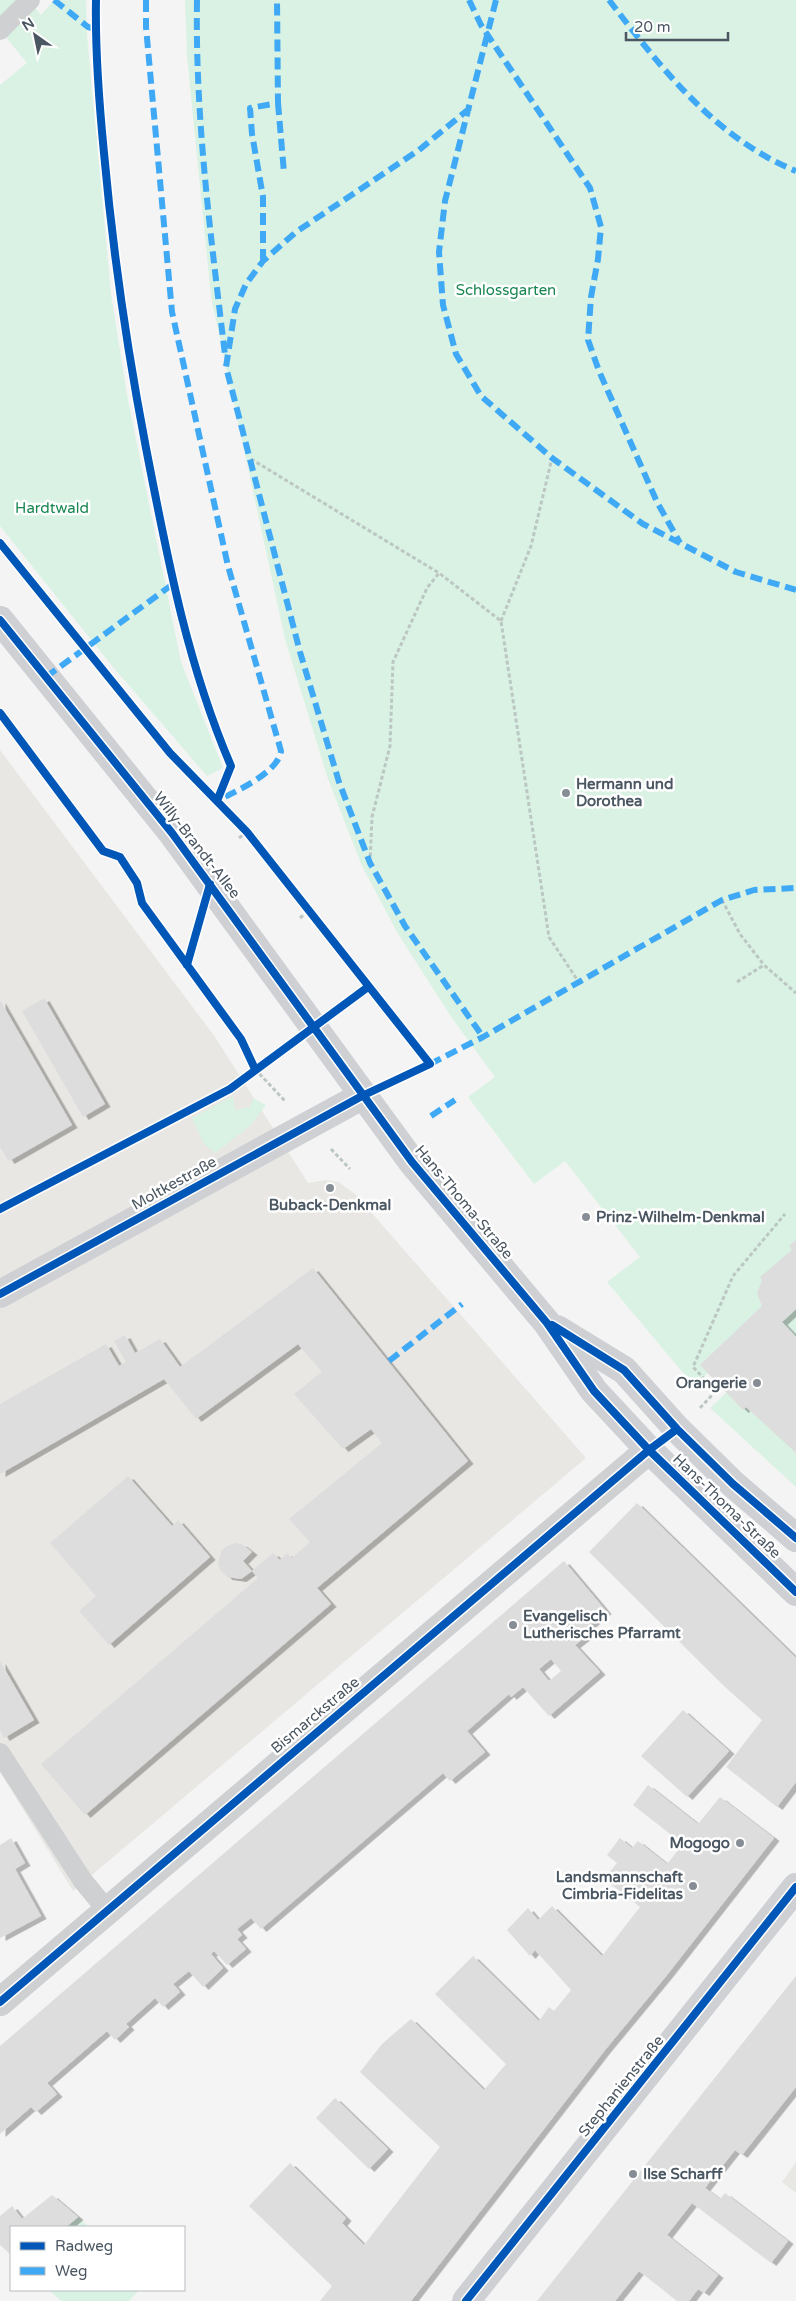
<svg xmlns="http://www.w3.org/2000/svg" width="796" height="2301" font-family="'Varela Round',sans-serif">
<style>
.commercial{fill:#e8e7e3}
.green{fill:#d9f2e3}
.building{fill:#ddddde;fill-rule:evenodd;filter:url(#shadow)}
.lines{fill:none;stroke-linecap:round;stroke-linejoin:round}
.path{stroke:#bcc7c4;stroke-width:3;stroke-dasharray:4 2.5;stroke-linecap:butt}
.service{stroke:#ced0d2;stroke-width:20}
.minor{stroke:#ced0d2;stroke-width:28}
.secondary{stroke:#ced0d4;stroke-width:28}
.quiet{stroke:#3fa9f5;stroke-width:6;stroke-dasharray:12 6;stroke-linecap:butt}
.cycleway-casing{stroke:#fff;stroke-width:11}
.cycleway{stroke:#0057b8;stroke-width:8}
.poi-dot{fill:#868d94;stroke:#fff;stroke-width:2}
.labels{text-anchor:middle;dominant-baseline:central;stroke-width:5;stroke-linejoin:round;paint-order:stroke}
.park-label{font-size:15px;fill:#17864f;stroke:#fff}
.poi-label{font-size:15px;font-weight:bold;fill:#4a5661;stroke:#fff;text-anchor:start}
.street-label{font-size:15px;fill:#4a5661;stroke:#fff}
</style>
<defs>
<filter id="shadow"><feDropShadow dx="5.5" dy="3" stdDeviation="0" flood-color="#0004"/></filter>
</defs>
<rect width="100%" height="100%" fill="#f4f4f4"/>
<path class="commercial" d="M0,750L215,1037L308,1183L325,1180L339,1182L356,1195L586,1458L73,1891L0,1772Z
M796,2162V2193L782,2182Z"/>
<path class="green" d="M0,0H29L41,15L54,0H86L87,35L111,294L127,395L181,662L223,768L207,776L113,667L0,526V85L27,63L0,30Z
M185,0H796V1487L710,1408L727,1392L708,1373L694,1386L607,1282L640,1257L565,1161L534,1184L468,1097L495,1077L452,1018L398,934L362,866L328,779L285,639L211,297L187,56Z
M233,1096L235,1110L250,1107L253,1098L266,1105L251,1125L215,1153L204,1144L192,1118Z
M78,2217L89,2227H66Z
M49,2290H139L129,2301H61Z"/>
<path class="building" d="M44,998L105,1104L83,1117L22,1011Z
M0,1000L72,1125L9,1161L0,1147Z
M796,1240V1309L782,1322L796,1337V1453L746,1407L743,1410L700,1365L762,1306L757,1293L762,1280L760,1277L792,1250L789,1246Z
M313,1268L468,1461L317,1588L331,1604L85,1815L41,1764L258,1578L252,1571L273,1553L280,1560L287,1553L292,1558L310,1542L289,1519L382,1443L371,1429L343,1449L294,1394L322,1372L298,1344L196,1419L164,1379L0,1474V1404L106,1344L119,1366L126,1362L114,1341L125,1335L135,1353L160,1339L180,1367Z
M128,1476L172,1526L178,1520L210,1557L109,1645L79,1611L96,1596L50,1543Z
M637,1503L796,1658V1782L777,1807L726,1767L762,1720L724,1686L589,1552Z
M235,1543L242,1544L252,1552L243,1561L252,1571L241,1579L227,1577L221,1571L218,1563L222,1550L227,1546Z
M564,1561L606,1611L589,1626L593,1631L575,1645L600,1672L549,1716L523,1687L511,1697L509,1694L467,1731L485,1752L450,1781L443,1773L261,1929L251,1918L237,1929L242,1935L237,1939L246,1949L227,1965L214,1951L211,1954L223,1968L203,1987L189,1971L173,1984L180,1992L163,2007L155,1998L126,2024L129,2027L115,2040L107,2031L47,2083L57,2094L36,2112L31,2107L0,2134V2046ZM551,1659L561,1671L549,1681L539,1669Z
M0,1661L34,1720L4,1738L0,1730Z
M683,1710L729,1751L687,1797L641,1756Z
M648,1785L698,1824L720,1797L774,1838L667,1975L605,2050L411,2301H320L332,2286L249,2206L290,2163L346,2218L342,2223L364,2245L440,2147L360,2072L382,2044L411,2019L484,2090L506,2064L435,1994L473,1956L539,2021L549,2007L554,2011L571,1990L535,1950L530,1956L507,1930L528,1908L538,1920L552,1906L602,1956L640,1907L604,1879L617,1863L607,1855L620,1838L632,1848L638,1841L667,1864L683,1844L633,1805Z
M11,1838L25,1863L15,1869L41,1916L0,1938V1845Z
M796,1976V2087L742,2155L735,2150L705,2188L720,2199L725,2193L788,2241L771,2263L692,2203L667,2235L718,2275L704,2293L698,2289L689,2301H677L639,2271L615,2301H537Z
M335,2098L388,2149L369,2169L316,2118Z
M52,2195L78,2217L66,2227H11V2255L0,2245V2216L12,2206L22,2219Z"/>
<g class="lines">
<path class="path" d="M251,459L439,573
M501,621L531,546L552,458
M239,838L247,832
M370,863L372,817L390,746L393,662L427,588L439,573L501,621L549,937L578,981
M722,900L740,934L764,965
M300,918L308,911
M737,982L764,965L796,993
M255,1069L285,1101
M331,1149L350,1169
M700,1408L716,1391L693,1367L733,1276L785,1214"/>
<path class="service" d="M0,30L30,0
M0,1753L83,1881L107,1910"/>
<path class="minor" d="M0,2002L649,1450"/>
<path class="secondary" d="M0,620L172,833L412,1162L547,1323L594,1391L649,1450L796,1592
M0,1294L362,1096
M557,1329L624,1370L677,1429L733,1484L796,1538
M466,2301L796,1887"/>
<path class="quiet" d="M54,0L88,27L95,29
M146,0V27L172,312L228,566L281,751C278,773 236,791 217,801
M197,0C195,119 211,237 225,355
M469,0L481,25L590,188L601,227L598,259L591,297L588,340L599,371L657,502L680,543
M496,0L445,201L439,252L443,305L456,354L481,396L552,458L643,524L736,572L796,590
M609,0C661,68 715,138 796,171
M278,103L284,173
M470,108L419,150L296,232L263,261L246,284L235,309L226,367L300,652L339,782L370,863L405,926L483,1037
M263,261V197L252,134L250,108L278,103L277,0
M46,677L173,584
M430,1064L483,1037L722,900L754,890L796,888
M431,1116L455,1100
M389,1361L462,1304"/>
<g class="cycleway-casing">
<path id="cycleway" d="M96,0C95,51 99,102 104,153C113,253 127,349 146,448C167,556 187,664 231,766L217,801
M0,543L170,753L247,832L430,1064L362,1096L0,1294
M0,620L172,833L412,1162L547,1323L594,1391L649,1450L796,1592
M0,713L103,851L120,857L137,883L142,903L241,1039L255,1069
M187,965L210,884
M0,1209L230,1089L368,987
M552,1325L624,1370L677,1429L733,1484L796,1538
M0,2002L649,1450L677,1429
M466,2301L796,1887"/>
</g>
<use href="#cycleway" class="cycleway"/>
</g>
<g class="poi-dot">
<circle cx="566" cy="793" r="5"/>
<circle cx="330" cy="1188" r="5"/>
<circle cx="586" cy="1217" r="5"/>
<circle cx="757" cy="1383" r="5"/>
<circle cx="513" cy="1625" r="5"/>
<circle cx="740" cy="1843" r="5"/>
<circle cx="693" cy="1886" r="5"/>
<circle cx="633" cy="2174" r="5"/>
</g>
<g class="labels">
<g class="park-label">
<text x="506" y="290">Schlossgarten</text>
<text x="52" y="508">Hardtwald</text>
</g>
<g class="poi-label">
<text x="576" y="784">Hermann und<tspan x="576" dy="17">Dorothea</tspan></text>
<text x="330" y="1205" text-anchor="middle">Buback-Denkmal</text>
<text x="596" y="1217">Prinz-Wilhelm-Denkmal</text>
<text x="747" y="1383" text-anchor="end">Orangerie</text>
<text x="523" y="1616">Evangelisch<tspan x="523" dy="17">Lutherisches Pfarramt</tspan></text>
<text x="730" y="1843" text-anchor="end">Mogogo</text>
<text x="683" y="1877" text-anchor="end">Landsmannschaft<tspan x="683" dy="17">Cimbria-Fidelitas</tspan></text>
<text x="643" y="2174">Ilse Scharff</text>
</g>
<g class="street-label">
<text transform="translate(197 845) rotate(52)">Willy-Brandt-Allee</text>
<text transform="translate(174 1183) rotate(-29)">Moltkestraße</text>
<text transform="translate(464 1202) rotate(50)">Hans-Thoma-Straße</text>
<text transform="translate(727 1506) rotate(44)">Hans-Thoma-Straße</text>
<text transform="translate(315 1715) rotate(-40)">Bismarckstraße</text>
<text transform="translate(621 2086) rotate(-51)">Stephanienstraße</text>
</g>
</g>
<rect x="10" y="2226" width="175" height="65" fill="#ffffff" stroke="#b7bbc0"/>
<rect x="20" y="2242" width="25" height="8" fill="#0057b8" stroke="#b7bbc0"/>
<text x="55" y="2251" font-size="15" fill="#4a5661">Radweg</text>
<rect x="20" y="2267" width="25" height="8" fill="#3fa9f5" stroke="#b7bbc0"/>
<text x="55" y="2276" font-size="15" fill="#4a5661">Weg</text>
<g transform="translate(35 35) rotate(327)" stroke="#ffffff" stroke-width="4" paint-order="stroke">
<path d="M0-4L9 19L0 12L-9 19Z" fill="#4a5661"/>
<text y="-8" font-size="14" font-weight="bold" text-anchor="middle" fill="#4a5661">N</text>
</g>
<path d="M626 32v8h102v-8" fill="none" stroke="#4a5661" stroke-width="2.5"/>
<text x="634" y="32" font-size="15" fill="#4a5661" stroke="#ffffff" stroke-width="4" paint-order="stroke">20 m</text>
</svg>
